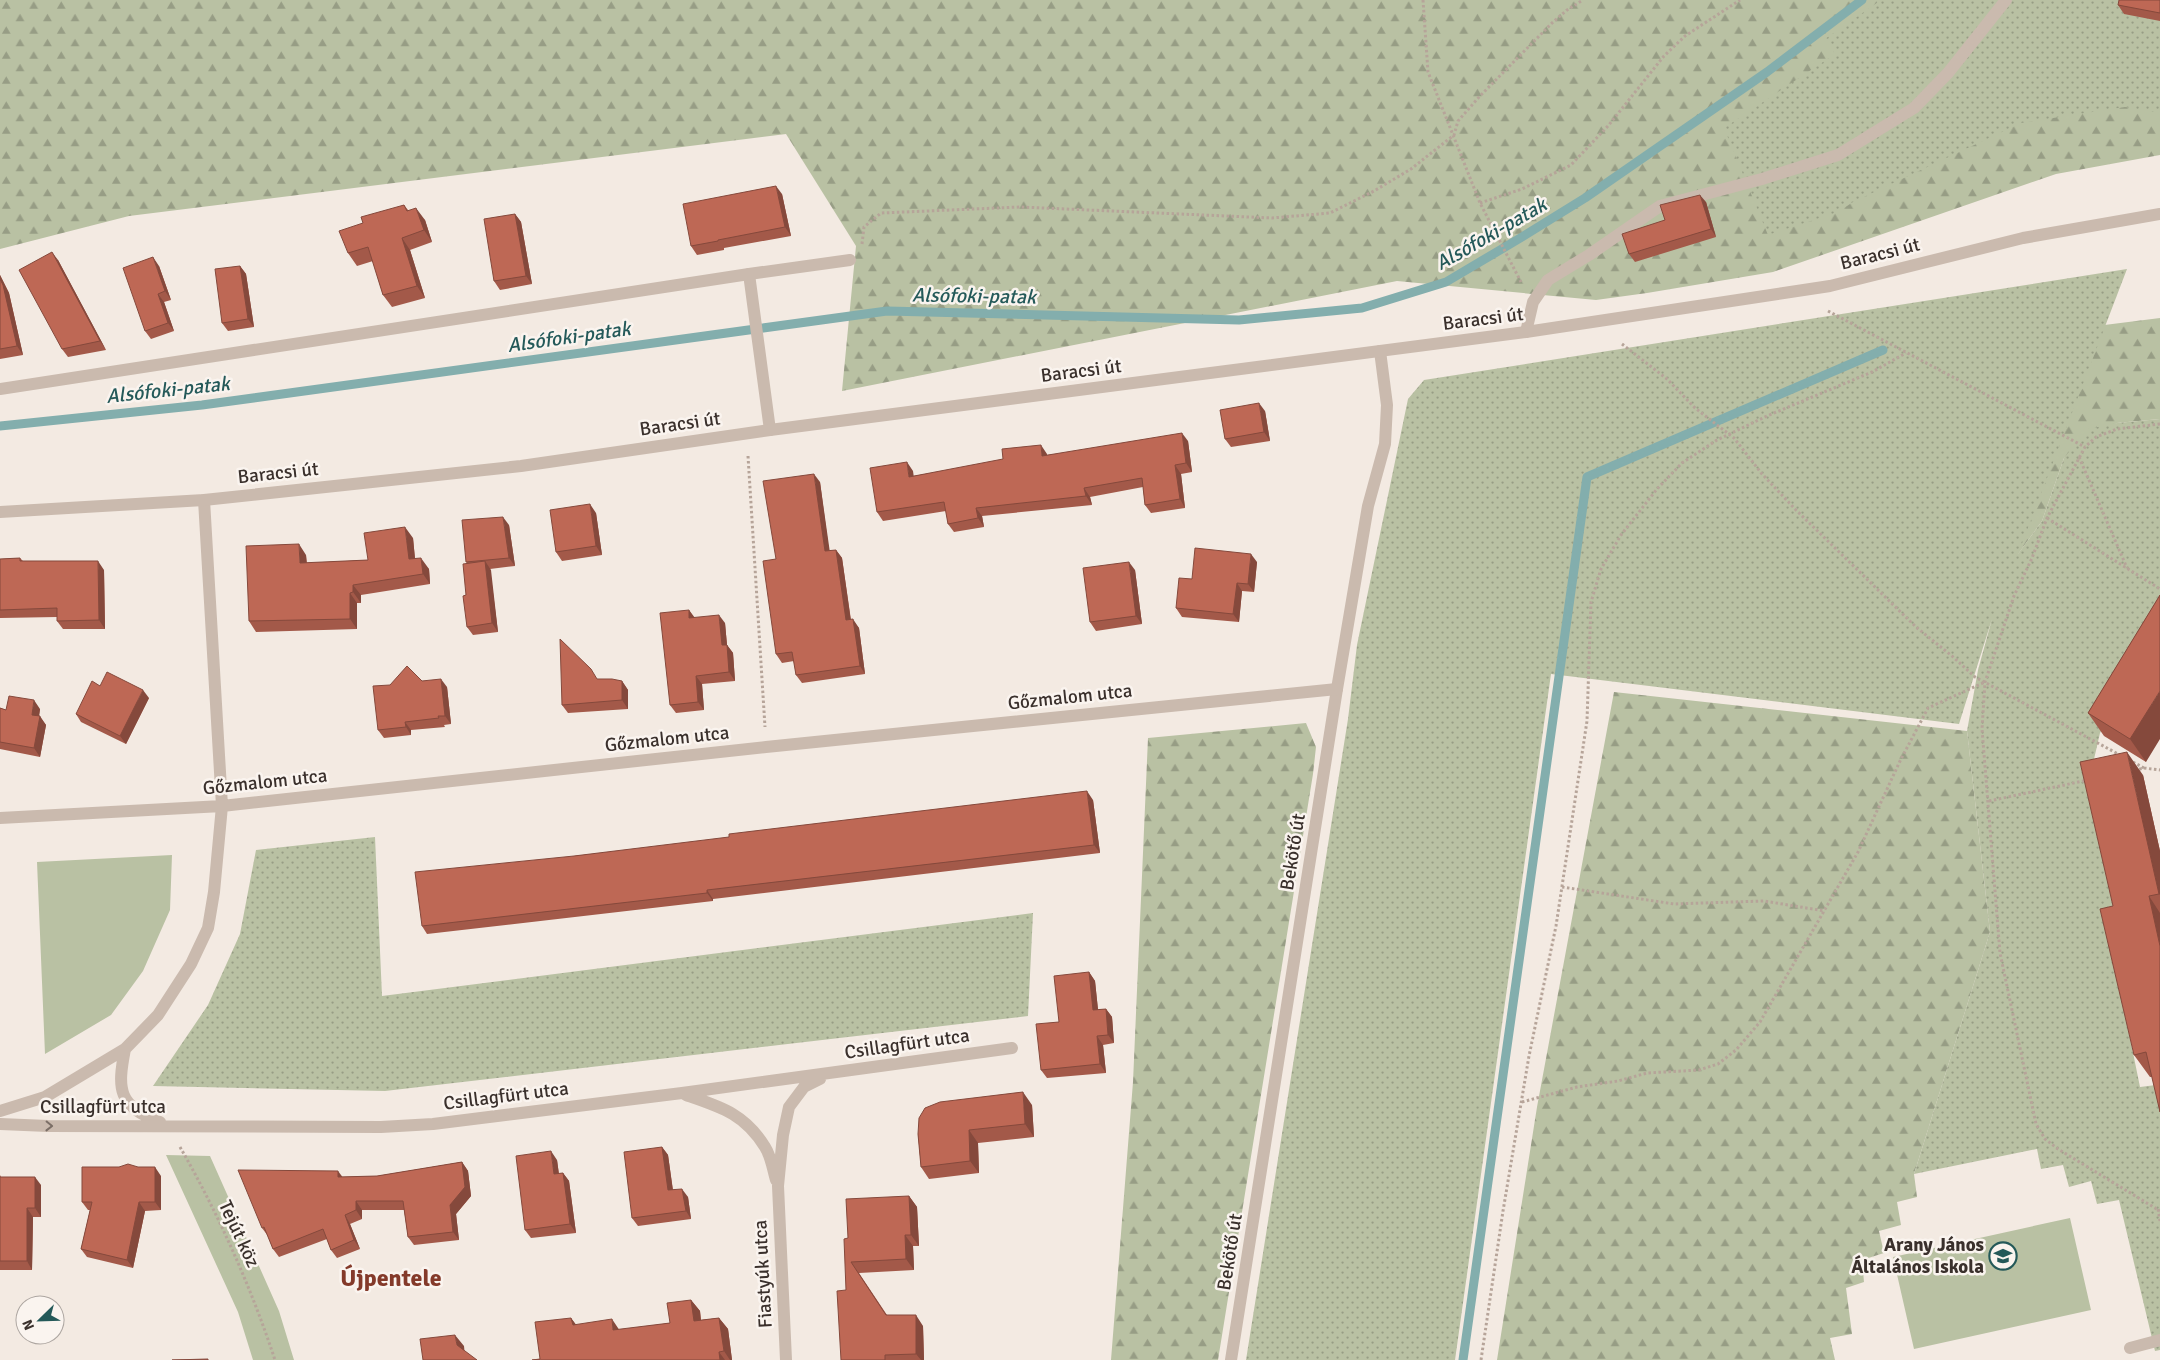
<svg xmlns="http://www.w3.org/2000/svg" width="2160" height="1360" font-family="Signika,sans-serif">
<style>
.grass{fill:#b9c1a3}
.forest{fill:url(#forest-firs)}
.park{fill:url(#park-dots)}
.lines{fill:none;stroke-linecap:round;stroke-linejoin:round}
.stream{stroke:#83aead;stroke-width:9}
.path{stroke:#b6a499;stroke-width:3;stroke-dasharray:2.5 2.5;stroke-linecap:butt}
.service{stroke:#cabaae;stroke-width:12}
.minor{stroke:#cabaae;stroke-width:12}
.tertiary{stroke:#cabaae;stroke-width:12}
.wall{fill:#a35949}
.shaded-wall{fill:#85493c}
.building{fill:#be6855;stroke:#85493c}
.oneway{stroke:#7b6e66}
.labels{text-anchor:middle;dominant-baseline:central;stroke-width:5;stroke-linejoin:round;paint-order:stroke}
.street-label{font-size:19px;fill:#3a302c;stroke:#faf4ef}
.poi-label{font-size:19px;font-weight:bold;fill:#3a302c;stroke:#faf4ef;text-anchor:end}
.water-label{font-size:20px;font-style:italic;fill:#245959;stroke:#faf4ef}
.district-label{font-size:24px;font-weight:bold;fill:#843a2a;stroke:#faf4ef}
</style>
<defs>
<pattern id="forest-firs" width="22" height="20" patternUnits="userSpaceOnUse" patternTransform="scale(1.25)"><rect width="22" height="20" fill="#b9c1a3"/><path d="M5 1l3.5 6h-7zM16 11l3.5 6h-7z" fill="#979d85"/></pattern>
<pattern id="park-dots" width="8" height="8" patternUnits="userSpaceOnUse" patternTransform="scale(1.25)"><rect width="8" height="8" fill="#b9c1a3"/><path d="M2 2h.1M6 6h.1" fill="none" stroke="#979d85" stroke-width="1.8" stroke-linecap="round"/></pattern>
</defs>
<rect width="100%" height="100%" fill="#f3eae2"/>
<path class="grass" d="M172,855L170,910L143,971L111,1015L45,1054L37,862Z
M166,1155L210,1156L279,1311L294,1360H253L238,1312Z
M2070,1218L2091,1310L1914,1349L1893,1257Z"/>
<path class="forest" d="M0,0H2160V155L2056,174L1773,272L1647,293L1596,300L1397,281L842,391L856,246L786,134L129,216L0,249Z
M2160,318V419L2117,423L2064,458L2042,521L2016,557L2033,334Z
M1614,692L1967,731L1990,932L1914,1174L1917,1197L1897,1202L1901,1225L1879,1231L1884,1253L1862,1260L1864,1282L1846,1288L1852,1334L1830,1338L1835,1360H1497L1537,1107Z
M1306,723L1316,747L1313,774L1218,1360H1111L1133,1082L1148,738Z"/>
<path class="park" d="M1881,0H2160V113L2125,107L2021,123L1853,202L1838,212L1768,235L1724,128L1835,54L1825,39Z
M2127,269L2018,554L2042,521L2064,458L2088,429L2117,423L2160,419V631L2100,733L2089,781L2123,924L2108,930L2140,1087L2156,1085L2160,1100V1350L2155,1351L2119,1200L2097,1204L2091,1181L2069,1187L2063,1165L2041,1169L2037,1149L1914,1174L1990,932L1967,731L1978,670L1992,619L1959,724L1551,674L1455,1360H1246L1348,719L1357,645L1408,399L1424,380Z
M375,837L382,996L1033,913L1028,1016L385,1091L153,1086L208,1005L240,934L256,850Z"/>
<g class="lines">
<path class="stream" d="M0,426L202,405L887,311L1239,320L1362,308L1446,282L1522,237L1585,198L1767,72L1862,0
M1463,1360L1587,477L1883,350"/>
<path class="path" d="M1423,0L1428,72L1480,203L1521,282
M1480,203L1522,189L1571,165L1608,126L1664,56L1685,36L1740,0
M862,244L864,227L881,213L1020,207L1272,218L1330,213L1374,191L1411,169L1454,135L1458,121L1480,96L1552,23L1567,10L1583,0
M1828,311L2085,447
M1622,344L1667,379L1695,408L1734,438L1762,474L1796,510L1916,627L1952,656L1975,677L2120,755
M2160,424L2117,429L2096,437L2085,447L2047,518L2032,558L2014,596L1985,682L1982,729L2000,953L2036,1124L2045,1139L2058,1149L2160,1211
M748,456L765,727
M2079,457L2127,568
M2047,518L2160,589
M2133,762L2144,768L2136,770
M2144,768L2160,770
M1989,801L2088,780
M1562,887L1674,904L1764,901L1825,911
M1522,1102L1577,1087L1618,1081L1647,1073L1699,1070L1718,1064L1736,1050L1760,1022L1858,852L1900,761L1928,708L1985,682
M180,1147C218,1213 251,1287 275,1360
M2158,1209L2160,1221
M1481,1360L1503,1211L1529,1056L1556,926L1587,721L1591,602L1601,569L1621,535L1657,489L1682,463L1717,440L1767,416L1872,372L1906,353"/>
<path class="service" d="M749,274L770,430
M1526,332L1533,302L1548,280L1589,255L1660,206L1762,179L1838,155L1914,108L1948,73L2006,0
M2130,1348L2160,1340
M1231,1360L1337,689L1368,506L1385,444L1387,405L1380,351"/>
<path class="minor" d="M0,389L749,274L850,260
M0,818L222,806L766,747L1337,689
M125,1049C117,1090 118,1106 160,1122
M686,1095C721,1107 745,1114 765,1147C771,1156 773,1170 776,1180
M0,1111L45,1097L125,1049L158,1015L191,964L208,928L214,892L222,806L204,500
M0,1124L48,1126L381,1127L433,1124L682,1093L1012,1048
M786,1360L778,1186L783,1135L789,1107L804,1087L820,1079"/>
<path class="tertiary" d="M0,512L204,500L521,466L770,430L1526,332L1830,286L2023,238L2160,214"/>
</g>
<path class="wall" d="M2160,0V21L2124,14L2118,5Z
M782,194L791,236L724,248V250L697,255L691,246Z
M1706,202L1716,237L1635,262L1629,254L1665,220Z
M404,205L408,210L425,220L432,242L410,250L425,298L392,307L383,295L373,261L357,266L348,253L363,223Z
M515,214L521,222L532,284L500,290L494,281Z
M58,260L106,350L68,357L62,349Z
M159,266L171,300L164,302L174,331L151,339L145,331Z
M240,266L246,274L254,327L228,331L222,323Z
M0,275L9,293L23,355L0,359Z
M1265,411L1270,441L1231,447L1225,439Z
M1188,441L1192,472L1181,474L1185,508L1151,513L1145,505L1143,487L1090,497L1092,505L982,516L984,527L954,532L948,524L946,511L883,521L877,512L913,471V476L1047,454V455Z
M820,482L829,551L836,550L842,558L851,620L859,628L865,674L802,683L796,675L794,661L782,663L776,654V559Z
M596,513L602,555L562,561L556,552Z
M509,525L515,566L490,569L498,632L473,635L467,627L466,595L467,563L466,562Z
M413,538L415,559L429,569L430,584L361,595V603H357V629L256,632L249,621L306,555L307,563L368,560Z
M20,558L23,561L104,570L105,629H63L57,621V617L0,618V559Z
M1257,562L1254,592L1242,591L1239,622L1182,617L1176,608L1192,579Z
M1135,570L1142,624L1096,631L1090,622Z
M2160,595L2146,762L2104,736L2088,713Z
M689,610L694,618L725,623L727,645L733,653L735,681L702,684L704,710L676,713L670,705Z
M598,679L622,681L628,690V709L568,713L562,705Z
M422,681L447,687L451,724L444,725L445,727L411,730V735L384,738L378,730Z
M149,698L126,744L81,722L76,714Z
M0,708L6,710L40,709L39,716L46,725L40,757L0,749Z
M2143,775L2160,851V1112L2152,1077H2150L2134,1055L2113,906Z
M1093,800L1100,853L713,899V901L427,934L422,926L574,856Z
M1089,972L1095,981L1098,1010L1106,1009L1112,1017L1114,1043L1103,1045L1106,1073L1047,1078L1041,1070L1059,1022Z
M1032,1105L1034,1137L978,1143L979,1173L929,1179L921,1167L918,1134Z
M662,1147L668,1155L673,1190L688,1197L691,1219L638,1226L632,1218Z
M557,1160L559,1174L563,1173L569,1181L576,1233L531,1238L525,1230Z
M462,1162L468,1171L471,1196L456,1214L459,1240L414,1245L408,1237L404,1210H362V1219L350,1224L360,1249L337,1258L331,1250L327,1239L279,1257L273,1249L268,1236L262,1228L342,1177L377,1176Z
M0,1175L1,1177L41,1185V1217H33L32,1270H0Z
M161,1176V1210L145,1211L133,1268L87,1257L81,1249L90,1210H88L82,1202Z
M909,1196L917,1207L919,1246H913L914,1270L859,1273L887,1315L923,1326L924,1360H841L846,1290L848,1238Z
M691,1300L700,1311L701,1320L719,1318L728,1329L732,1360H532L540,1359L571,1318L576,1325L619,1330L670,1323Z"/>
<path class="shaded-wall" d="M776,186L782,194L791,236L785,227Z
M1700,195L1706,202L1716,237L1711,229Z
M416,208L425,220L432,242L424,230Z
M515,214L521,222L532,284L526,276Z
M402,238L410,250L425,298L417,286Z
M52,252L58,260L106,350L100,341Z
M153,257L159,266L171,300L165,291Z
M240,266L246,274L254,327L248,319Z
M0,275L9,293L23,355L17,346L0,279Z
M158,294L164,302L174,331L168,323Z
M1259,403L1265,411L1270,441L1264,432Z
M1182,433L1188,441L1192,472L1186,463Z
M1041,445L1047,454L1048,464L1042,456Z
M907,462L913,471L915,485L909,477Z
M1175,465L1181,474L1185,508L1180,499Z
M814,474L820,482L831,560L825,551Z
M1084,488L1090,497L1092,505L1086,496Z
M590,504L596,513L602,555L596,546Z
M976,508L982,516L984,527L978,518Z
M503,517L509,525L515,566L509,558Z
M405,527L413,538L416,569L409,559Z
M299,544L306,555L307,574L300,563Z
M836,550L842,558L852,629L846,620Z
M1251,554L1257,562L1254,592L1248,584Z
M421,558L429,569L430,584L423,574Z
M98,561L104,570L105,629L99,620Z
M485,561L491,570L498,632L492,623Z
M1129,562L1135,570L1142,624L1136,616Z
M1237,583L1242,591L1239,622L1233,614Z
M353,585L361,595V603L353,592Z
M350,593L357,603V629L350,619Z
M689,610L695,618H689Z
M719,615L725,623L727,645L733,653L735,681L729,672L722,645Z
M853,619L859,628L865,674L860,666Z
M696,676L702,684L704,710L698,702Z
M441,679L447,687L451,724L445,716Z
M622,681L628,690V709L622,700Z
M143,690L149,698L126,744L120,736Z
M2160,691V739L2146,762L2130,739Z
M34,700L40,709L38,723L32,715Z
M40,716L46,725L40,757L34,748Z
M405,722L411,730V735L406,727Z
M2127,752L2143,775L2160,851V895L2159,894Z
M1087,791L1093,800L1100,853L1094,845Z
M707,890L713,899V901L707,893Z
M2149,896L2160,913V946Z
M1089,972L1095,981L1099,1019L1093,1010Z
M1106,1009L1112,1017L1114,1043L1108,1035Z
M1097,1036L1103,1045L1106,1073L1100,1064Z
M1023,1092L1032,1105L1034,1137L1025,1124Z
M969,1130L978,1143L979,1173L970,1161Z
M662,1147L668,1155L674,1199L668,1190Z
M551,1151L557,1160L560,1183L554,1174Z
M462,1162L468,1171L471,1196L456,1214L459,1240L453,1232L450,1205Z
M155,1167L161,1176V1210L155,1202Z
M338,1171L344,1179L338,1177Z
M563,1173L569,1181L576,1233L570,1224Z
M35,1177L41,1185V1217L35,1208Z
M682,1189L688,1197L691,1219L686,1211Z
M909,1196L917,1207L919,1246L911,1235Z
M356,1201L362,1210V1219L356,1210Z
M139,1202L145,1211L133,1268L127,1260Z
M27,1208L33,1217L32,1270L27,1261Z
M345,1215L350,1224L360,1249L354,1240Z
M905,1235L913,1246L914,1270L906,1259Z
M691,1300L700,1311L702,1333L694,1321Z
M916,1315L923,1326L924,1360H921L916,1354Z
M571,1318L580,1330L573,1325Z
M719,1318L728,1329L732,1360H730L724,1351Z
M612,1319L620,1331L613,1330Z
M455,1335L464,1346L465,1356L457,1345Z
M719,1352L725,1360H720Z"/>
<path class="building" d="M2119,0H2160V13L2118,5Z
M776,186L785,227L718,240V241L691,246L683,204Z
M1700,195L1711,229L1629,254L1622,234L1665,220L1660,205Z
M404,205L407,211L416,208L424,230L402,238L417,286L383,295L368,247L348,253L339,231L363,223L361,217Z
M515,214L526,276L494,281L484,219Z
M52,252L100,341L62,349L19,270Z
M153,257L165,291L158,294L168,323L145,331L123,268Z
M240,266L248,319L222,323L215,269Z
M0,279L3,285L17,346L0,349Z
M1259,403L1264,432L1225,439L1220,410Z
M1182,433L1186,463L1175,465L1180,499L1145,505L1142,478L1084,488L1086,496L976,508L978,518L948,524L944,502L877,512L870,468L907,462L909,477L1003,459L1002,449L1041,445L1042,456Z
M814,474L825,551L836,550L846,620L853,619L860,666L796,675L792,652L776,654L763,561L776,559L763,481Z
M590,504L596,546L556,552L550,510Z
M503,517L509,558L466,562L462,520Z
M405,527L409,559L421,558L423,574L353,585V592L350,593V619L249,621L246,546L299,544L300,563L368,560L364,533Z
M1195,548L1251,554L1248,584L1237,583L1233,614L1176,608L1179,578L1192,579Z
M20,558V561H98L99,620L57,621V608L0,610V559Z
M485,561L492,623L467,627L463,596L466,595L463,564Z
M1129,562L1136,616L1090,622L1083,568Z
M2160,595V691L2130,739L2088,713Z
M689,610V618L719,615L722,645H727L729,672L696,676L698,702L670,705L660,613Z
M560,639L591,669L597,679H612L622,681V700L562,705Z
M407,666L422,681L441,679L445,716H438L439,718L405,722L406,727L378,730L373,686L390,685Z
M107,672L143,690L120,736L76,714L92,681L100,686Z
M9,696L34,700L32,715L40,716L34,748L0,742V708L6,710Z
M2127,752L2159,894L2149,896L2160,946V1112L2146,1052L2134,1055L2100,909L2113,906L2080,762Z
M1087,791L1094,845L707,890V893L422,926L415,872L574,856L729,837V834Z
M1089,972L1093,1010L1106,1009L1108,1035L1097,1036L1100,1064L1041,1070L1036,1024L1059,1022L1054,976Z
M1023,1092L1025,1124L969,1130L970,1161L921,1167L918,1134L919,1118L925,1108L940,1102Z
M662,1147L668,1190L682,1189L686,1211L632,1218L624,1152Z
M551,1151L554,1174L563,1173L570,1224L525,1230L516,1156Z
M462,1162L465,1187L450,1205L453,1232L408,1237L403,1201H356V1210L345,1215L354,1240L331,1250L323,1229L273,1249L264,1227L262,1228L238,1170L338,1171V1177L377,1176Z
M128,1164L138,1167H155V1202H139L127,1260L81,1249L92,1202H82V1167H119Z
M0,1177H35V1208H27V1261H0Z
M909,1196L911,1235H905L906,1259L851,1262L886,1315H916V1354L885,1355V1360H841L837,1291L846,1290L844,1239L848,1238L846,1199Z
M691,1300L694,1321L719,1318L724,1351L719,1352L720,1360H532L540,1359L535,1322L571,1318L573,1325L612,1319L613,1330L670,1323L667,1303Z
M455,1335L457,1345L477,1360H423L420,1339Z
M208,1359V1360H172Z"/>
<defs><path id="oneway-chevron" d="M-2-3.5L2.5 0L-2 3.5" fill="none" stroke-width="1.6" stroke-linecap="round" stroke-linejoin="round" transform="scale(1.25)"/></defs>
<use class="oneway" href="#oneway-chevron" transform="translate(49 1126) rotate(1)"/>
<defs>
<g id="school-ring" transform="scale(1.4375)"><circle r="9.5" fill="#faf4ef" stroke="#245959" stroke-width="1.5"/><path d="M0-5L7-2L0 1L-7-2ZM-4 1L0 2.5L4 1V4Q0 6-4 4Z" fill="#245959"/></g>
</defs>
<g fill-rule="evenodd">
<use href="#school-ring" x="2003" y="1256"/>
</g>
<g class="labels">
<g class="street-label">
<text transform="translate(1880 254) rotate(-14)">Baracsi út</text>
<text transform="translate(1483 319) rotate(-7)">Baracsi út</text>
<text transform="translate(1081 371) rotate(-7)">Baracsi út</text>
<text transform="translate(680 424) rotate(-8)">Baracsi út</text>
<text transform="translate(278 473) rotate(-6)">Baracsi út</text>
<text transform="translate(1070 697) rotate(-6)">Gőzmalom utca</text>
<text transform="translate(667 739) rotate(-6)">Gőzmalom utca</text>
<text transform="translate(265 782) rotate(-6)">Gőzmalom utca</text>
<text transform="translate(1293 852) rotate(-81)">Bekötő út</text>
<text transform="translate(907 1044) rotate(-8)">Csillagfürt utca</text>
<text transform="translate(506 1096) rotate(-7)">Csillagfürt utca</text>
<text x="103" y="1107">Csillagfürt utca</text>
<text transform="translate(239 1234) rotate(65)">Tejút köz</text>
<text transform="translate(1230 1252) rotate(-81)">Bekötő út</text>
<text transform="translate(763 1274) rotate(-93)">Fiastyúk utca</text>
</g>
<g class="poi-label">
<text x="1984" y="1245">Arany János<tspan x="1984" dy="22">Általános Iskola</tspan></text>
</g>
<g class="water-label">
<text transform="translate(1491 234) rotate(-30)">Alsófoki-patak</text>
<text transform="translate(974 296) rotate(1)">Alsófoki-patak</text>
<text transform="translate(569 337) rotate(-8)">Alsófoki-patak</text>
<text transform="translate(168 390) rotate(-6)">Alsófoki-patak</text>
</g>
<g class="district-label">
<text x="391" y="1278">Újpentele</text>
</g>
</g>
<g transform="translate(40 1320) rotate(247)"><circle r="24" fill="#faf4ef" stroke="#ada6a1"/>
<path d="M0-4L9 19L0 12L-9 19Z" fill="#245959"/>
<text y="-8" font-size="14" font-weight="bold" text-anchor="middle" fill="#3a302c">N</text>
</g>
</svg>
